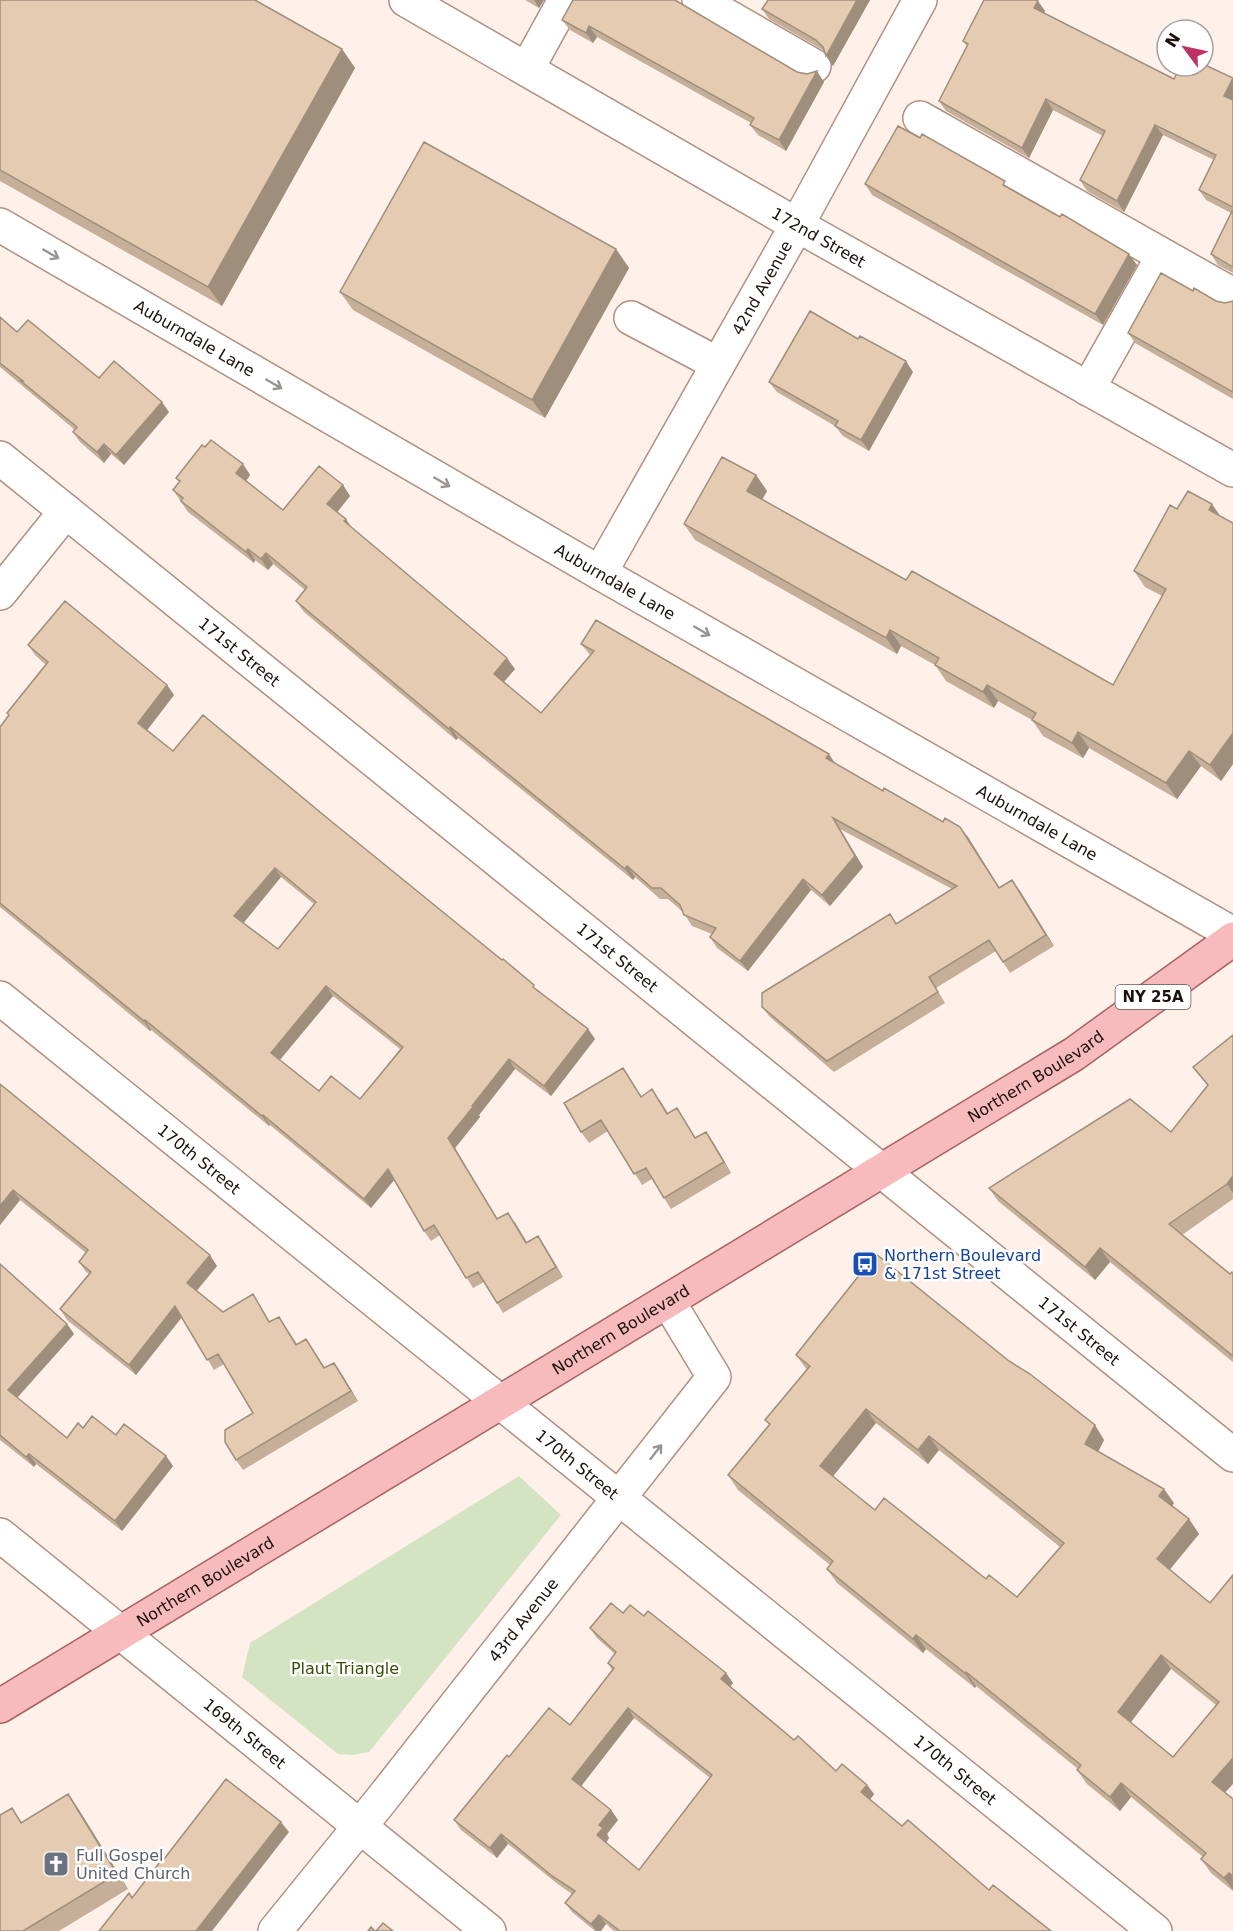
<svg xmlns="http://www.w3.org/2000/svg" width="1233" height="1931" font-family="'DejaVu Sans',sans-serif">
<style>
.green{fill:#d4e3c2}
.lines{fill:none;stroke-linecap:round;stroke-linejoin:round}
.minor-casing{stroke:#b09080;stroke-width:36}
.major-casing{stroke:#a76263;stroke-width:36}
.minor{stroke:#fff;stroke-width:33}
.major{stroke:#f7bbbe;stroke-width:33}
.wall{fill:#c5af98;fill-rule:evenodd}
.shaded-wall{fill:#a08e7c}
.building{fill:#e5cbb1;stroke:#a08e7c;stroke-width:1.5;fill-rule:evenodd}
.oneway{stroke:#999491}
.labels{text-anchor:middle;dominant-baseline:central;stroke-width:5;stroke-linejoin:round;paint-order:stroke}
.shield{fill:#fff;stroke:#605854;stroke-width:1.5}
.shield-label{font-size:15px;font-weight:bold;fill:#1c110b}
.street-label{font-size:16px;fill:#1c110b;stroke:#fff}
.transit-label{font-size:16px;fill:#164399;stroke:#fff;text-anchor:start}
.park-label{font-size:16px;fill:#374f01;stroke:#fff}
.worship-label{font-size:16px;fill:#5b616d;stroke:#fff;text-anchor:start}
</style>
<rect width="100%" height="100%" fill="#fff0ea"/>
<path class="green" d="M519,1476L561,1515L369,1752L352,1755L338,1754L242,1677L250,1643Z"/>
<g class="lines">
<g class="minor-casing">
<g id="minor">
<path id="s1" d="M406,0L797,225L1233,470"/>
<path d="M699,0L814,66"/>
<path d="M527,69L565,0"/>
<path d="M920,118L1233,295"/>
<path id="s2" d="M0,225L600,573L1233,934"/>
<path d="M631,318L718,364"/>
<path d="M1088,389L1163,256"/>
<path id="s3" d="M0,458L1233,1455"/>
<path id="s4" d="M600,573L797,225L920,0"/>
<path d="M0,593L66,511"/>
<path id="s5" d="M0,998L1155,1931"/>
<path id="s6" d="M0,1535L489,1931"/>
<path id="s7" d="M275,1931L382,1799L714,1377L668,1301"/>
</g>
</g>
<g class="major-casing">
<g id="major">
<path id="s8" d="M0,1706L1074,1054L1233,939"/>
</g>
</g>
<use href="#minor" class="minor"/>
<use href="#major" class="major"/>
</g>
<path class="wall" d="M0,0L342,49L355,68L222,306L0,181Z
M525,0H544L539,8Z
M870,0L833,66L823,50L769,19L762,9Z
M1045,11L1044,13L1174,79H1233V273L1218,265L1211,254L1231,213L1206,200L1199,190L1214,160L1163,135L1124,212L1087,191L1080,180L1103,136L1053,110L1029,158L946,111L939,101L967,46L963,41Z
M562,20L797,72L824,82L786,151L758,135L750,125L751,123L597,37L593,43L570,30Z
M865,184L1010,189L1137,265L1103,325L872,195Z
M616,249L629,268L545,418L353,310L340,292Z
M1193,291L1216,301L1225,303L1233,301V399L1135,343L1128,333Z
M0,317L17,332L99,378L169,412L124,465L111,454L104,463L80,442L73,432L75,430L0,367Z
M913,372L869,451L843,436L835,426L777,392L769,382Z
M205,447L243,464L250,475L246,481L283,510L343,485L350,496L337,512L353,530L515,669L504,682L541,713L590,655L581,644L836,764L883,791L968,837L999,887L1020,891L1054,946L1010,973L996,951L936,988L945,1003L834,1072L770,1017L762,1007L952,889L840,829L863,867L830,906L811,890L748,971L717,948L710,937L712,934L692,926L683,912L668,899H660L635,877L633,880L458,738L456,740L304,612L296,601L305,590L273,564L268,570L255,560L254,563L188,512L173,490L179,482L176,478Z
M756,475L767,491L762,500L906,580L1113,685L1162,596L1145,587L1134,571L1177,509L1220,516L1233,523V764L1221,781L1201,766L1177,799L1089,748L1083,758L1043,736L1032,720L998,701L994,708L946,681L935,665L901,646L897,654L695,540L684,524Z
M28,645L167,685L174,695L147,730L173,751L326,817L538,991L588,1029L595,1039L551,1096L515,1069L479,1115L480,1117L455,1148L497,1219L515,1222L527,1242L538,1236L563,1277L503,1313L484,1282L473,1288L440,1235L431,1241L424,1231L394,1180L371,1208L270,1125L269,1126L151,1030L150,1031L0,907V727L9,716L7,713L46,665L35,655ZM281,877L314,904L278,949L243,923ZM333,996L400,1049L360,1099L319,1091L280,1060Z
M1233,1035V1199L1182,1235L1230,1274L1233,1273V1362L1110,1262L1095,1280L998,1201L989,1188L1171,1132L1208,1086L1193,1067Z
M623,1068L641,1096L660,1100L668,1113L684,1119L695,1138L706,1132L713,1142L731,1173L671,1209L652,1179L642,1185L608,1131L589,1143L581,1132Z
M0,1084L217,1266L197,1291L223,1312L260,1305L270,1322L279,1317L297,1344L306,1339L325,1368L334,1363L358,1401L243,1470L236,1460L253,1413L224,1364L214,1370L182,1317L136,1375L67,1320L60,1309L89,1274L86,1272L79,1262L86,1253L20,1200L0,1225Z
M0,1264L67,1324L74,1334L17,1398L67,1438L83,1428L116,1435L166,1456L173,1466L122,1531L36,1464L34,1467L0,1440Z
M796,1355L1009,1361L1095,1425L1104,1440L1098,1452L1174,1503L1172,1506L1189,1519L1199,1534L1170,1569L1210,1603L1233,1575L1225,1793L1233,1799V1891L1211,1873L1201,1859L1203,1857L1131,1797L1120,1811L1087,1784L1077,1770L1078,1769L976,1686L975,1688L926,1649L923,1653L837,1583L827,1569L830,1565L738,1490L728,1475L769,1425L765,1420L807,1370ZM876,1423L928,1464L939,1450L1060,1547L1017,1597L986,1579L875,1510L833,1476ZM1171,1669L1216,1705L1173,1757L1131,1722Z
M623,1613L644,1616L726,1673L733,1683L730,1686L794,1740L836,1771L867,1785L874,1794L870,1800L902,1826L989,1890L1051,1931H614L606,1924L601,1931H595L572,1912L565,1903L572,1894L559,1885L508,1844L497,1858L461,1830L454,1820L509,1757L570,1725L612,1670L608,1663L615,1654L597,1638L590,1628ZM634,1718L710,1778L639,1870L606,1843L609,1838L607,1834L618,1820L611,1810L581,1786Z
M68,1794L79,1810L128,1889L59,1931H0L12,1808L22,1823Z"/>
<path class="shaded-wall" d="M534,0H544L539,8Z
M857,0H870L833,66L826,56Z
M1038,1L1045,11L1041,19L1034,8Z
M589,26L597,37L593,43L586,33Z
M342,49L355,68L222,306L208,287Z
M817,71L824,82L786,151L779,140Z
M1233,78V103L1224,96Z
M1046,99L1053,110L1029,158L1022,148Z
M1155,125L1163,135L1124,212L1117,201Z
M616,249L629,268L545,418L532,400Z
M1129,254L1137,265L1103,325L1095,314Z
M906,361L913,372L869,451L861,440Z
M162,402L169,412L124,465L116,455Z
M104,444L111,454L104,463L97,452Z
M243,464L250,475L244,484L236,473Z
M756,475L767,491L758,507L747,491Z
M343,485L350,496L335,515L327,504Z
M1212,504L1223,520L1209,510Z
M346,519L353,530L344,521Z
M248,549L255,560L254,563L246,552Z
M266,553L273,564L268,570L261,559Z
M890,630L901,646L897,654L886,638Z
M507,658L515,669L501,685L494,674Z
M167,685L174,695L145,733L138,723Z
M987,685L998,701L994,708L983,692Z
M450,727L458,738L456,740L449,729Z
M1078,732L1089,748L1083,758L1072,743Z
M1233,733V764L1221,781L1210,765Z
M1189,751L1201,766L1177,799L1166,783Z
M829,754L836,765L826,758Z
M833,818L840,829L863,867L830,906L822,895Z
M960,827L968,837L1006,899L999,888Z
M627,866L635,877L633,880L625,869Z
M275,868L281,877L241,926L234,916Z
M803,879L811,890L748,971L740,961Z
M1012,880L1020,891L1054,946L1046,935Z
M326,986L333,996L278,1062L271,1053Z
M145,1020L151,1030L150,1031L144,1021Z
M588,1029L595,1039L551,1096L544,1086Z
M509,1059L515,1069L479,1115L480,1117L455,1148L503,1229L448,1138Z
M263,1115L270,1125L269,1126L262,1116Z
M706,1132L713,1142L731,1173L724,1162Z
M388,1169L395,1179L371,1208L364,1199Z
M1233,1176V1193L1227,1184Z
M13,1190L20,1200L0,1225V1206Z
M538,1236L544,1245L563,1277L556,1267Z
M1100,1248L1110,1262L1095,1280L1085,1267Z
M210,1255L217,1266L194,1293L187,1283Z
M175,1306L182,1317L136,1375L129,1365Z
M67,1324L74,1334L15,1400L8,1390Z
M334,1363L341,1373L358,1401L351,1391Z
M866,1409L876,1423L830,1480L820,1466Z
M1095,1425L1104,1440L1095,1458L1085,1444Z
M929,1436L939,1450L928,1464L918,1450Z
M29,1454L36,1464L34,1467L26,1457Z
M166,1456L173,1466L122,1531L115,1521Z
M1164,1489L1174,1503L1169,1510L1159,1496Z
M1189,1519L1199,1534L1167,1573L1157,1559Z
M916,1635L926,1649L923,1653L913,1639Z
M1161,1655L1171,1669L1128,1726L1118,1712Z
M966,1672L976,1686L975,1688L965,1673Z
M726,1673L733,1683L728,1689L721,1679Z
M628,1708L634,1718L579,1789L572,1779Z
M1233,1758V1784L1222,1796L1212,1782Z
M1121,1783L1131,1797L1120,1811L1110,1797Z
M867,1785L874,1794L868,1802L861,1792Z
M68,1794L79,1810L128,1889L117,1874Z
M611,1810L618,1820L607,1834L609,1838L604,1845L597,1835L599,1825Z
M281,1822L289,1832L212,1931H196Z
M501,1834L508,1844L497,1858L490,1848Z
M1229,1873L1233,1878V1890L1224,1878Z
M599,1915L606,1924L601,1931H596L591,1924Z"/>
<path class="building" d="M0,0H255L342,49L208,287L0,170Z
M573,0H675L797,72L807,74L817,71L779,140L750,125L754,118L589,26L586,33L562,20Z
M768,0H857L826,56L823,47L816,40L762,9Z
M984,0H1036L1038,1L1034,8L1174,79L1181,66H1203V64L1233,78L1224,96L1233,100V207L1199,190L1216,155L1155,125L1117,201L1080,180L1105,131L1046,99L1022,148L939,101L968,44L963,41Z
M898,126L920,138L922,134L1005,181L1003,185L1060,217L1062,214L1129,254L1095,314L865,184Z
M424,142L616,249L532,400L340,292Z
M1233,209V267L1211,254Z
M1161,273L1193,291L1194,288L1216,301L1225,303L1233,301V392L1128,333Z
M810,311L858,339L860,336L906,361L861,440L835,426L838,421L769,382Z
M0,317L17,332L28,320L99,378L114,361L162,402L116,455L104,444L97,452L73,432L77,427L21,381H23L0,363Z
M211,440L243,464L236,473L283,510L319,466L343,485L327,504L346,519L344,521L507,658L494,674L541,713L594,651L581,644L596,620L829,754L826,758L883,791L884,788L943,822L945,818L960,827L999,888L1012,880L1046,935L1003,962L989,940L929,977L938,992L827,1061L762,1007V993L890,914L896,924L957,886L833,818L855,856L822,895L803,879L740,961L710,937L716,928L684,915L680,905L661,888H652L627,866L625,869L450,727L449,729L296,601L307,587L266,553L261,559L248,549L246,552L181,501L183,498L173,490L180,481L176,478L202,445L205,447Z
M722,457L756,475L747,491L906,580L912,571L1113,685L1166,589L1134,571L1170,505L1177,509L1188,491L1212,504L1209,510L1233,523V733L1210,765L1189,751L1166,783L1078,732L1072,743L1032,720L1036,713L987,685L983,692L935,665L939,658L890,630L886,638L684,524Z
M65,601L167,685L138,723L173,751L203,715L326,817L502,960L503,959L534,985L533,987L588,1029L544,1086L509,1059L472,1106L473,1107L448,1138L497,1219L508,1213L526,1243L538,1236L556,1267L497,1303L478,1272L466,1278L434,1225L424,1231L388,1169L364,1199L263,1115L262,1116L145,1020L144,1021L0,903V727L9,715L7,713L48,662L28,645ZM275,868L316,902L278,949L234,916ZM326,986L403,1047L360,1099L331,1076L319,1091L271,1053Z
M1233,1035V1176L1227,1184L1169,1224L1230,1274L1232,1272L1233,1273V1356L1100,1248L1085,1267L989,1188L1130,1099L1171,1132L1208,1085L1193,1067Z
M623,1068L641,1097L652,1089L667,1114L677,1108L695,1138L706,1132L724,1162L664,1198L646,1168L634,1174L601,1120L581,1132L564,1103Z
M0,1084L210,1255L187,1283L223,1312L253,1294L269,1322L279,1317L296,1345L306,1339L324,1368L334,1363L351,1391L236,1460L225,1442V1430L253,1413L218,1354L207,1360L175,1306L129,1365L60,1309L91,1272L79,1262L88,1250L13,1190L0,1206Z
M876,1254L1009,1361L1030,1374L1095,1425L1085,1444L1164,1489L1159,1496L1189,1519L1157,1559L1210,1603L1233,1575V1758L1212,1782L1233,1799V1876L1229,1873L1224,1878L1201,1859L1206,1853L1121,1783L1110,1797L1077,1770L1081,1765L966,1672L965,1673L916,1635L913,1639L827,1569L833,1561L728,1475L770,1424L765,1420L810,1366L796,1355ZM866,1409L918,1450L929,1436L1064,1543L1017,1597L989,1575L986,1579L884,1498L875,1510L820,1466ZM1161,1655L1219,1702L1173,1757L1118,1712Z
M0,1264L67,1324L8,1390L67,1438L78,1423L83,1428L92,1416L116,1435L124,1424L166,1456L115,1521L29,1454L26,1457L0,1435Z
M611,1603L623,1613L630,1605L644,1616L648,1611L726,1673L721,1679L794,1740L798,1736L836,1771L842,1764L867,1785L861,1792L902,1826L908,1820L989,1890L993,1885L1051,1931H620L599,1915L591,1924L565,1903L575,1891L552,1876L501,1834L490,1848L454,1820L507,1755L509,1757L549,1708L570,1725L614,1668L608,1663L616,1652L590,1628ZM628,1708L712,1775L639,1870L597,1835L603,1828L599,1825L611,1810L572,1779Z
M226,1779L281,1822L196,1931H99L129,1893L132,1898L163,1858L164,1859Z
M68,1794L117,1874L23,1931H0V1815L12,1808L21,1823Z
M383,1923L393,1931H376Z
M371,1927L375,1931H368Z"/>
<defs><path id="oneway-shaft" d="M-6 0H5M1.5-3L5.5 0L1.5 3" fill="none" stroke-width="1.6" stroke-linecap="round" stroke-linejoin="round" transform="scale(1.5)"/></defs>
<g class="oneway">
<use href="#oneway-shaft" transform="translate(51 254) rotate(30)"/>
<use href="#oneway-shaft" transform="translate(274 384) rotate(30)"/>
<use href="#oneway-shaft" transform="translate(442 482) rotate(30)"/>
<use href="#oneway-shaft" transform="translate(702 631) rotate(30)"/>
<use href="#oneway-shaft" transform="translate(656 1452) rotate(-52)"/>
</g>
<defs>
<g id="bus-square" transform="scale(1.35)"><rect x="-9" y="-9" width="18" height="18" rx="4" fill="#1a4fb4" stroke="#fff"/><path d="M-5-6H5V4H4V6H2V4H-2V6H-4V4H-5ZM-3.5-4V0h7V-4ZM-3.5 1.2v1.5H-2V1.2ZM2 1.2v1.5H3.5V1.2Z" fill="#fff"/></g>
<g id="church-square" transform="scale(1.35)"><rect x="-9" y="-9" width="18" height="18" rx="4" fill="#6b7280" stroke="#fff"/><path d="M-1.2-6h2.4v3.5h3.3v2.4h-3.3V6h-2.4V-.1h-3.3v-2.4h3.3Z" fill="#fff"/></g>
</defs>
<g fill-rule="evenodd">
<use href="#bus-square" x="865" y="1264"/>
<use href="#church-square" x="56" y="1864"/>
</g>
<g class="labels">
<rect class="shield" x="1115.5" y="985" width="75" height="24" rx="4.5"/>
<g class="shield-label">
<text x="1153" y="997">NY 25A</text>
</g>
<g class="street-label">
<text stroke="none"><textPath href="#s1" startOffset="476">172nd Street</textPath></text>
<text stroke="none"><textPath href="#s4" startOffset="328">42nd Avenue</textPath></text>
<text stroke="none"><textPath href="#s2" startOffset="225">Auburndale Lane</textPath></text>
<text stroke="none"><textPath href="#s2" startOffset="711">Auburndale Lane</textPath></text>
<text stroke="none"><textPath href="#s3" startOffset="308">171st Street</textPath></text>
<text stroke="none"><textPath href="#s2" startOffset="1197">Auburndale Lane</textPath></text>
<text stroke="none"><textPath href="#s3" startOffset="794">171st Street</textPath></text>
<text stroke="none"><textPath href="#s8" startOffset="1212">Northern Boulevard</textPath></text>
<text stroke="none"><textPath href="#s5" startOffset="256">170th Street</textPath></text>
<text stroke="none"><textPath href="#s8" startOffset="726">Northern Boulevard</textPath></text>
<text stroke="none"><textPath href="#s3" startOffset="1388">171st Street</textPath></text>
<text stroke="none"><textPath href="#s5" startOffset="742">170th Street</textPath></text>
<text stroke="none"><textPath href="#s8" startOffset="240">Northern Boulevard</textPath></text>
<text stroke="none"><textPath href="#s7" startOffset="398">43rd Avenue</textPath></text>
<text stroke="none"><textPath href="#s6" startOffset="315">169th Street</textPath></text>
<text stroke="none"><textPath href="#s5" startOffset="1228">170th Street</textPath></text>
</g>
<g class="transit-label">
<text x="884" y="1255">Northern Boulevard<tspan x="884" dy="18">&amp; 171st Street</tspan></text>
</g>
<g class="park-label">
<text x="345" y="1668">Plaut Triangle</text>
</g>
<g class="worship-label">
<text x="76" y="1855">Full Gospel<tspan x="76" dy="18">United Church</tspan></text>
</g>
</g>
<g transform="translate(1185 48) rotate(303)"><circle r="28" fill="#ffffff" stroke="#a4a09d" stroke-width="1.5"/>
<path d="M0-4.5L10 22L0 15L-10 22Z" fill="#bf3265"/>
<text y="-9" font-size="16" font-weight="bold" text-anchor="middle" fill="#1c110b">N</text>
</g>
</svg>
